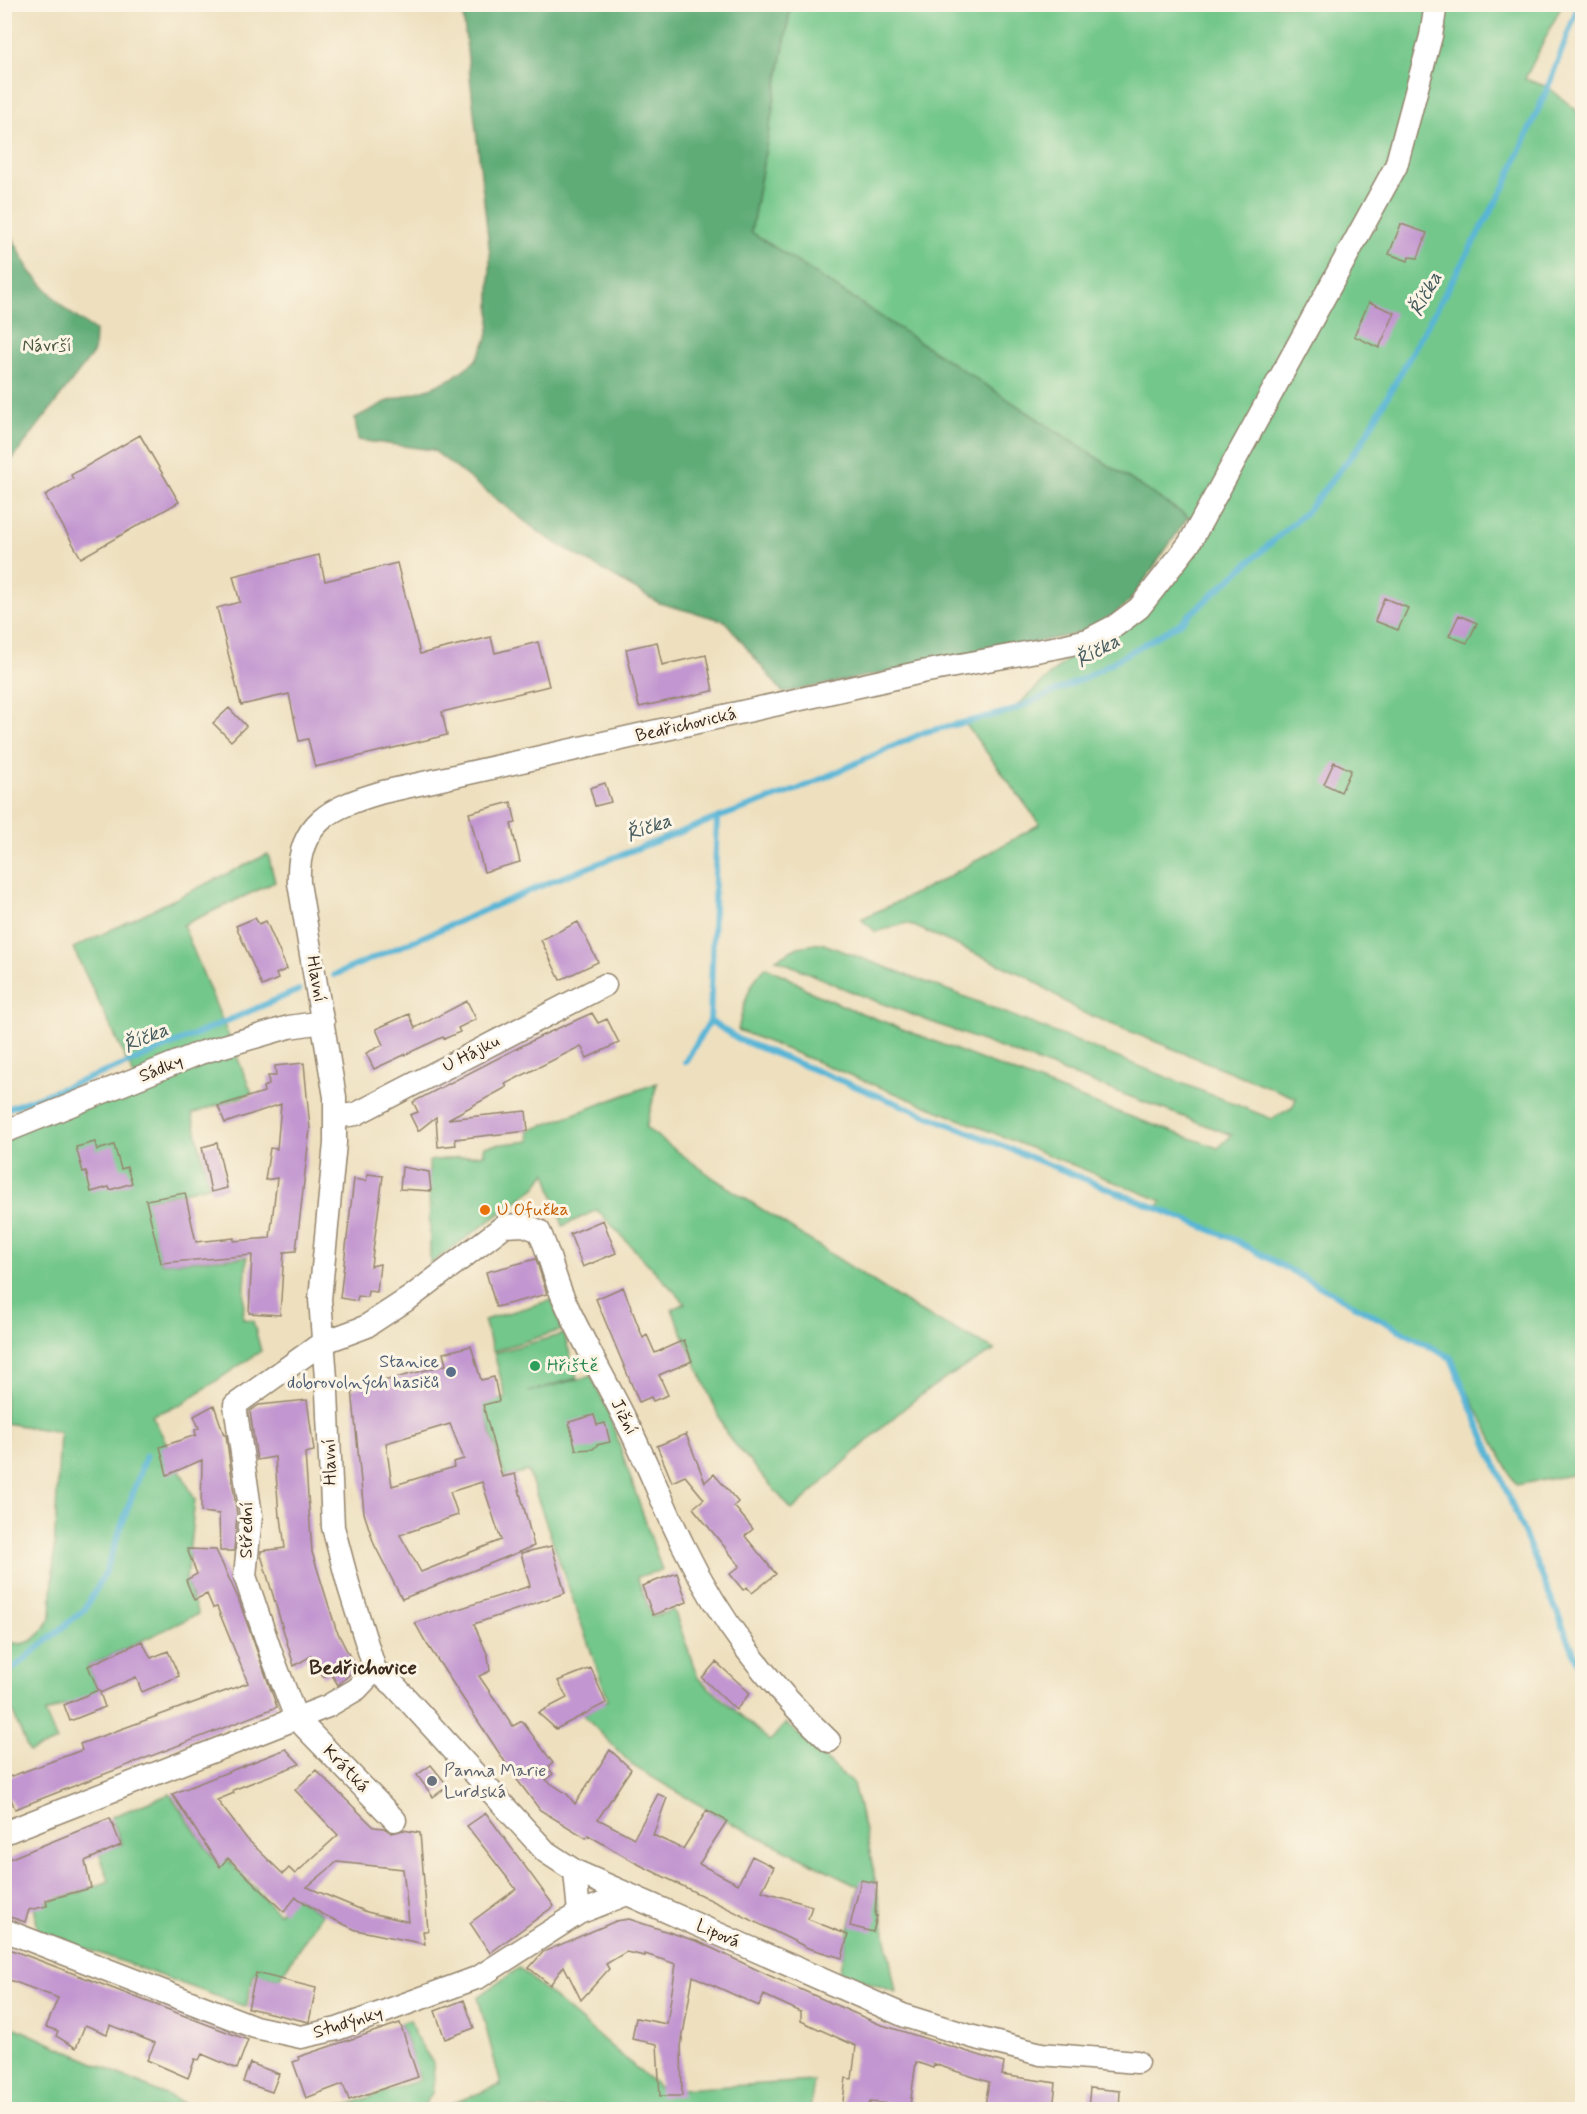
<svg xmlns="http://www.w3.org/2000/svg" width="1587" height="2114" font-family="Mynerve,sans-serif">
<style>
.green{fill:#73c78b;stroke:#577854;stroke-width:1.5}
.forest{fill:#5eac77;stroke:#4c6b4a;stroke-width:1.5}
.lines{fill:none;stroke-linecap:round;stroke-linejoin:round}
.stream{stroke:#58b5d6;stroke-width:6}
.building{fill:#c296d0;fill-rule:evenodd}
.minor-casing{stroke:#94856e;stroke-width:25}
.minor{stroke:#fff;stroke-width:22}
.food-dot{fill:#e8710a;stroke:#fcf5e5;stroke-width:2}
.leisure-dot{fill:#2e9e5b;stroke:#fcf5e5;stroke-width:2}
.service-dot{fill:#5c6f8a;stroke:#fcf5e5;stroke-width:2}
.worship-dot{fill:#6b7280;stroke:#fcf5e5;stroke-width:2}
.labels{text-anchor:middle;dominant-baseline:central;stroke-width:6;stroke-linejoin:round;paint-order:stroke}
.park-label{font-size:18px;fill:#4c593f;stroke:#fcf5e5}
.street-label{font-size:18px;fill:#3b2a1e;stroke:#fcf5e5}
.food-label{font-size:18px;fill:#c56008;stroke:#fcf5e5;text-anchor:start}
.service-label{font-size:18px;fill:#4e5e75;stroke:#fcf5e5;text-anchor:end}
.leisure-label{font-size:18px;fill:#27864d;stroke:#fcf5e5;text-anchor:start}
.worship-label{font-size:18px;fill:#5b616d;stroke:#fcf5e5;text-anchor:start}
.water-label{font-size:20px;font-style:italic;fill:#455b5e;stroke:#fcf5e5}
.quarter-label{font-size:21px;font-weight:bold;fill:#3b2a1e;stroke:#fcf5e5}
</style>
<rect width="100%" height="100%" fill="#fcf5e5"/>
<filter id="ink" filterUnits="userSpaceOnUse"><feTurbulence type="fractalNoise" baseFrequency=".0167" numOctaves="2"/><feDisplacementMap in="SourceGraphic" scale="12" xChannelSelector="R" yChannelSelector="G"/><feConvolveMatrix kernelMatrix="1 2 1 2 8 2 1 2 1" color-interpolation-filters="sRGB"/></filter>
<filter id="wash" filterUnits="userSpaceOnUse"><feTurbulence type="fractalNoise" baseFrequency=".008" numOctaves="4" result="noise"/><feDisplacementMap in="SourceGraphic" scale="24" xChannelSelector="R" yChannelSelector="G"/><feGaussianBlur stdDeviation="1.35" result="paint"/><feColorMatrix in="noise" values="0 0 0 0 0 0 0 0 0 0 0 0 0 0 0 0 0 1.4 0 .05"/><feComposite in="paint" operator="in"/></filter>
<g filter="url(#wash)">
<rect width="100%" height="100%" fill="#eee0bf"/>
<path class="green" d="M791,5H1562L1525,79L1548,87L1581,114L1582,112V1473L1516,1485L1450,1358L1233,1239L1156,1209L1162,1201L738,1030C743,1008 748,982 766,967L791,979L811,992L851,1009L1098,1105L1218,1148L1232,1135L857,994L776,959L798,947L821,943L950,991L1272,1119L1293,1107L1296,1098L1079,1011L1028,977L907,923L876,932L861,919L939,882L1040,824L964,722L1011,711L1088,640L1115,626L1200,525L751,232Z
M268,854L275,882L183,925L252,1093L192,1114L209,1186L147,1200L161,1263L247,1257L243,1319L253,1321L261,1351L180,1405L152,1415L195,1500L186,1581L198,1614L88,1666L99,1692L45,1713L57,1741L29,1752L5,1693L4,1639C27,1652 41,1636 51,1617L60,1432L5,1423V1136L135,1078L73,948Z
M657,1083L646,1128L715,1179L919,1311L995,1350C967,1366 938,1381 912,1402C870,1436 833,1475 792,1510L727,1435L672,1309L685,1303L597,1210L563,1226L546,1172L535,1188L430,1264L429,1161L484,1154V1146L530,1141L528,1131Z
M552,1300L562,1330L493,1351L484,1320Z
M564,1334L577,1378L528,1392L591,1376L607,1409L662,1570L637,1577L652,1617L674,1610L698,1678L770,1741L786,1723L853,1784L869,1847L896,1992L839,1972L859,1886L727,1821L633,1766L583,1715L608,1700L528,1471L505,1477L482,1405L506,1398L494,1353Z
M170,1794L218,1865L226,1858L278,1913L295,1897L322,1914L279,1979L254,1973L246,2007L38,1931L34,1905L78,1893L109,1881L99,1853L122,1844L111,1817Z
M519,1968L662,2090L814,2081L810,2109L450,2110V2104L501,2085L478,1997Z
M410,2020L415,2036L433,2063L434,2080L432,2093L422,2109H237L273,2104L347,2105L420,2080L400,2023Z
M4,2023H5L197,2109H5Z"/>
<path class="forest" d="M462,5H791L751,232L1188,517L1131,600L1107,620L1072,635L783,693L725,621L659,603L544,536L433,450L358,440L355,418L386,402L433,387L452,378L475,361L486,341L490,325V255Z
M4,221L29,270L65,309L95,331L94,352L5,469Z"/>
<g class="lines">
<path class="stream" d="M334,975L550,882L717,818L799,789L925,732L1011,711L1087,677L1179,624L1307,511L1361,444L1505,186L1548,87L1579,4
M710,1021L740,1040L1233,1239L1451,1358L1582,1672
M685,1062L710,1021L717,818
M4,1110L129,1063L299,990
M4,1676L85,1609L105,1573L146,1456"/>
</g>
<g id="blocks">
<path class="building" d="M1401,224L1427,233L1418,258L1409,257L1408,261L1389,254Z
M1369,302L1395,313L1379,348L1354,336Z
M140,435L179,502L81,558L45,495L73,479L71,475Z
M319,555L325,581L397,563L420,654L491,637L495,653L538,642L549,686L442,712L447,735L315,767L308,739L299,741L289,694L241,705L217,608L240,602L233,576Z
M1384,598L1408,608L1398,630L1375,621Z
M1459,615L1477,623L1467,643L1449,636Z
M657,642L662,665L706,655L713,691L639,707L626,649Z
M229,708L246,726L231,741L213,723Z
M1334,762L1351,770L1341,792L1324,784Z
M605,783L611,802L595,806L590,788Z
M511,802L516,823L511,824L520,862L484,872L469,813Z
M255,918L259,924L266,921L287,969L276,974L278,979L262,986L236,926Z
M578,922L598,962L560,980L541,940Z
M467,1001L476,1019L458,1028L460,1032L444,1039L443,1037L374,1069L366,1053L383,1045L376,1029L409,1014L415,1028Z
M592,1013L598,1023L607,1019L619,1043L587,1058L581,1046L505,1084L507,1087L448,1119L526,1111L528,1131L455,1139L456,1145L438,1147L436,1117L418,1131L410,1115L418,1112L413,1102L543,1035Z
M304,1063L310,1129L296,1251L284,1252L280,1315L249,1313L252,1255L161,1263L146,1200L185,1193L196,1242L234,1238V1241L270,1238L277,1178L265,1180L270,1148L277,1149L281,1104L225,1123L218,1106L264,1092L263,1087L269,1085L268,1076H276L275,1066Z
M95,1142L97,1150L114,1145L121,1169L127,1167L132,1183L110,1190L109,1187L91,1192L86,1171L83,1172L76,1147Z
M217,1143L227,1188L211,1192L202,1147Z
M402,1167L429,1172L431,1191L400,1189Z
M368,1174L383,1176L371,1266L380,1264L377,1292L368,1291L367,1297L358,1296L357,1301L340,1298L354,1179L366,1181Z
M603,1220L616,1253L583,1267L570,1234Z
M536,1259L547,1294L496,1307L486,1272Z
M623,1287L643,1338L647,1335L655,1353L684,1340L692,1361L659,1375L668,1395L653,1401L651,1397L639,1402L596,1299Z
M471,1346L481,1380L494,1377L499,1401L483,1405L502,1477L515,1474L534,1546L402,1599L374,1544L364,1513L352,1389L446,1365L443,1353ZM450,1424L464,1459L453,1462L454,1467L392,1486L386,1443ZM482,1482L501,1540L421,1572L400,1535L458,1515L450,1492Z
M307,1400L314,1451L305,1453L312,1552L336,1629L356,1669L338,1685L331,1673L323,1677L311,1656L294,1666L261,1555V1551L285,1548L281,1517H279L275,1457L257,1460L250,1411L259,1405Z
M214,1405L224,1435H226L237,1515L234,1551H220L219,1514L201,1512L202,1460L167,1475L160,1447L196,1435L195,1430L199,1428L194,1416Z
M594,1415L597,1425L605,1423L610,1442L597,1445L593,1449L576,1450L569,1422Z
M686,1434L705,1482L714,1474L738,1502L734,1506L753,1529L745,1536L776,1574L752,1593L747,1587L743,1590L730,1574L740,1566L693,1508L704,1499L685,1476L672,1482L657,1446Z
M552,1546L565,1593L474,1624L488,1656L490,1671L479,1676L513,1726L522,1721L553,1763L548,1767L553,1774L546,1780L567,1794L575,1804L610,1750L631,1769L598,1819L634,1838L658,1794L667,1798L653,1835L683,1849L707,1810L727,1821L699,1864L738,1884L752,1856L774,1867L762,1891L812,1906L808,1919L848,1935L842,1958L808,1948L636,1863L588,1835L586,1838L540,1810L515,1777L425,1641L415,1623L530,1586L521,1553Z
M187,1549L216,1550L238,1598L277,1707L15,1809L11,1799L4,1798V1793L8,1790L4,1779L82,1750L80,1744L248,1683L217,1607L213,1608L207,1594L194,1600L186,1580L197,1574Z
M677,1573L687,1602L653,1615L642,1586Z
M142,1641L151,1658L168,1651L179,1676L142,1692L136,1677L100,1693L99,1690L105,1707L70,1721L64,1705L98,1690L88,1666Z
M716,1662L750,1693L736,1710L702,1678Z
M591,1668L606,1703L556,1729L538,1713L567,1698L558,1681Z
M286,1749L300,1764L233,1790L234,1793L217,1800L247,1839L283,1874L289,1868L295,1874L338,1835L295,1790L316,1770L374,1827L384,1828L392,1833L403,1830L420,1833L428,1931H423L425,1944L356,1930L322,1914L296,1897L284,1912L228,1858L220,1867L172,1794ZM337,1862L403,1869L409,1922L367,1912L307,1887Z
M431,1765L448,1786L433,1797L417,1775Z
M486,1813L554,1906L490,1953L470,1923L516,1889L467,1826Z
M110,1818L121,1845L85,1861L91,1888L46,1900L47,1906L29,1910L25,1922L4,1915V1861Z
M861,1880L877,1883L875,1916H877L873,1932L850,1926Z
M629,1919L699,1942L768,1975L879,2024L1004,2063L1002,2075L1056,2083L1053,2109H1018L985,2105L989,2082L934,2064L933,2068L916,2062L910,2106L870,2102L868,2109H842L846,2078L852,2079L856,2046L801,2021V2012L764,1995L759,2006L693,1976L681,2046L682,2096H660L657,2044L632,2039L636,2018L667,2024L676,1964L645,1954V1956L626,1952L606,1964L609,1969L581,2000L564,1966L550,1985L529,1968L543,1952L616,1921Z
M4,1947L248,2040L237,2069L202,2054L199,2060L195,2059L188,2078L147,2060L155,2043L110,2025L107,2034L85,2025L76,2048L56,2036L58,2031L46,2027L58,1998L4,1978Z
M256,1973L316,1988L309,2022L248,2008Z
M464,2000L474,2028L445,2039L435,2011Z
M400,2023L418,2077L349,2100L343,2084L306,2098L293,2062L299,2060L298,2057Z
M250,2063L279,2074L272,2092L243,2082Z
M1090,2088L1120,2091L1119,2109H1088Z"/>
</g>
</g>
<g filter="url(#ink)">
<use href="#blocks" fill-opacity="0" stroke="#94856e" stroke-width="1.5"/>
<g class="lines">
<g class="minor-casing">
<path id="minor" d="M336,1117L356,1114L605,985
M4,1132L200,1053L289,1027L323,1022
M375,1670L395,1686L546,1852L575,1871L905,2016L973,2037L1041,2054L1137,2062
M395,1820L296,1718L271,1653L245,1576L251,1515L235,1405L322,1343L365,1327L411,1297L504,1226L524,1225L539,1231C549,1252 553,1274 562,1295C582,1341 608,1384 630,1429C649,1467 664,1507 683,1545C720,1621 767,1683 829,1741
M4,1833L328,1706L357,1689L375,1670L349,1587L333,1527L327,1392L320,1299L335,1143V1097L299,883C296,823 331,807 383,792L922,672L1058,647L1088,640L1115,626L1139,608L1189,544L1396,166L1431,36L1436,4
M575,1871L579,1913
M4,1930L255,2027L301,2037L337,2029L479,1977L579,1913L627,1894"/>
</g>
<use href="#minor" class="minor"/>
</g>
</g>
<circle class="food-dot" cx="485" cy="1210" r="6"/>
<circle class="leisure-dot" cx="535" cy="1366" r="6"/>
<circle class="service-dot" cx="451" cy="1372" r="6"/>
<circle class="worship-dot" cx="432" cy="1781" r="6"/>
<g class="labels">
<g class="park-label">
<text x="47" y="346">Návrší</text>
</g>
<g class="street-label">
<text transform="translate(686 725) rotate(-13)">Bedřichovická</text>
<text transform="translate(316 979) rotate(80)">Hlavní</text>
<text transform="translate(471 1054) rotate(-27)">U Hájku</text>
<text transform="translate(161 1069) rotate(-22)">Sádky</text>
<text transform="translate(624 1417) rotate(63)">Jižní</text>
<text transform="translate(330 1462) rotate(-92)">Hlavní</text>
<text transform="translate(247 1530) rotate(-89)">Střední</text>
<text transform="translate(346 1769) rotate(46)">Krátká</text>
<text transform="translate(718 1934) rotate(24)">Lipová</text>
<text transform="translate(348 2023) rotate(-17)">Studýnky</text>
</g>
<g class="food-label">
<text x="497" y="1210">U Ofučka</text>
</g>
<g class="service-label">
<text x="439" y="1362">Stanice<tspan x="439" dy="21">dobrovolných hasičů</tspan></text>
</g>
<g class="leisure-label">
<text x="547" y="1366">Hřiště</text>
</g>
<g class="worship-label">
<text x="444" y="1771">Panna Marie<tspan x="444" dy="21">Lurdská</tspan></text>
</g>
<g class="water-label">
<text transform="translate(1426 294) rotate(-61)">Říčka</text>
<text transform="translate(1098 651) rotate(-29)">Říčka</text>
<text transform="translate(649 828) rotate(-20)">Říčka</text>
<text transform="translate(146 1038) rotate(-23)">Říčka</text>
</g>
<g class="quarter-label">
<text x="363" y="1668">Bedřichovice</text>
</g>
</g>
<rect width="1587" height="2114" fill="none" stroke="#fcf5e5" stroke-width="24"/>
</svg>
